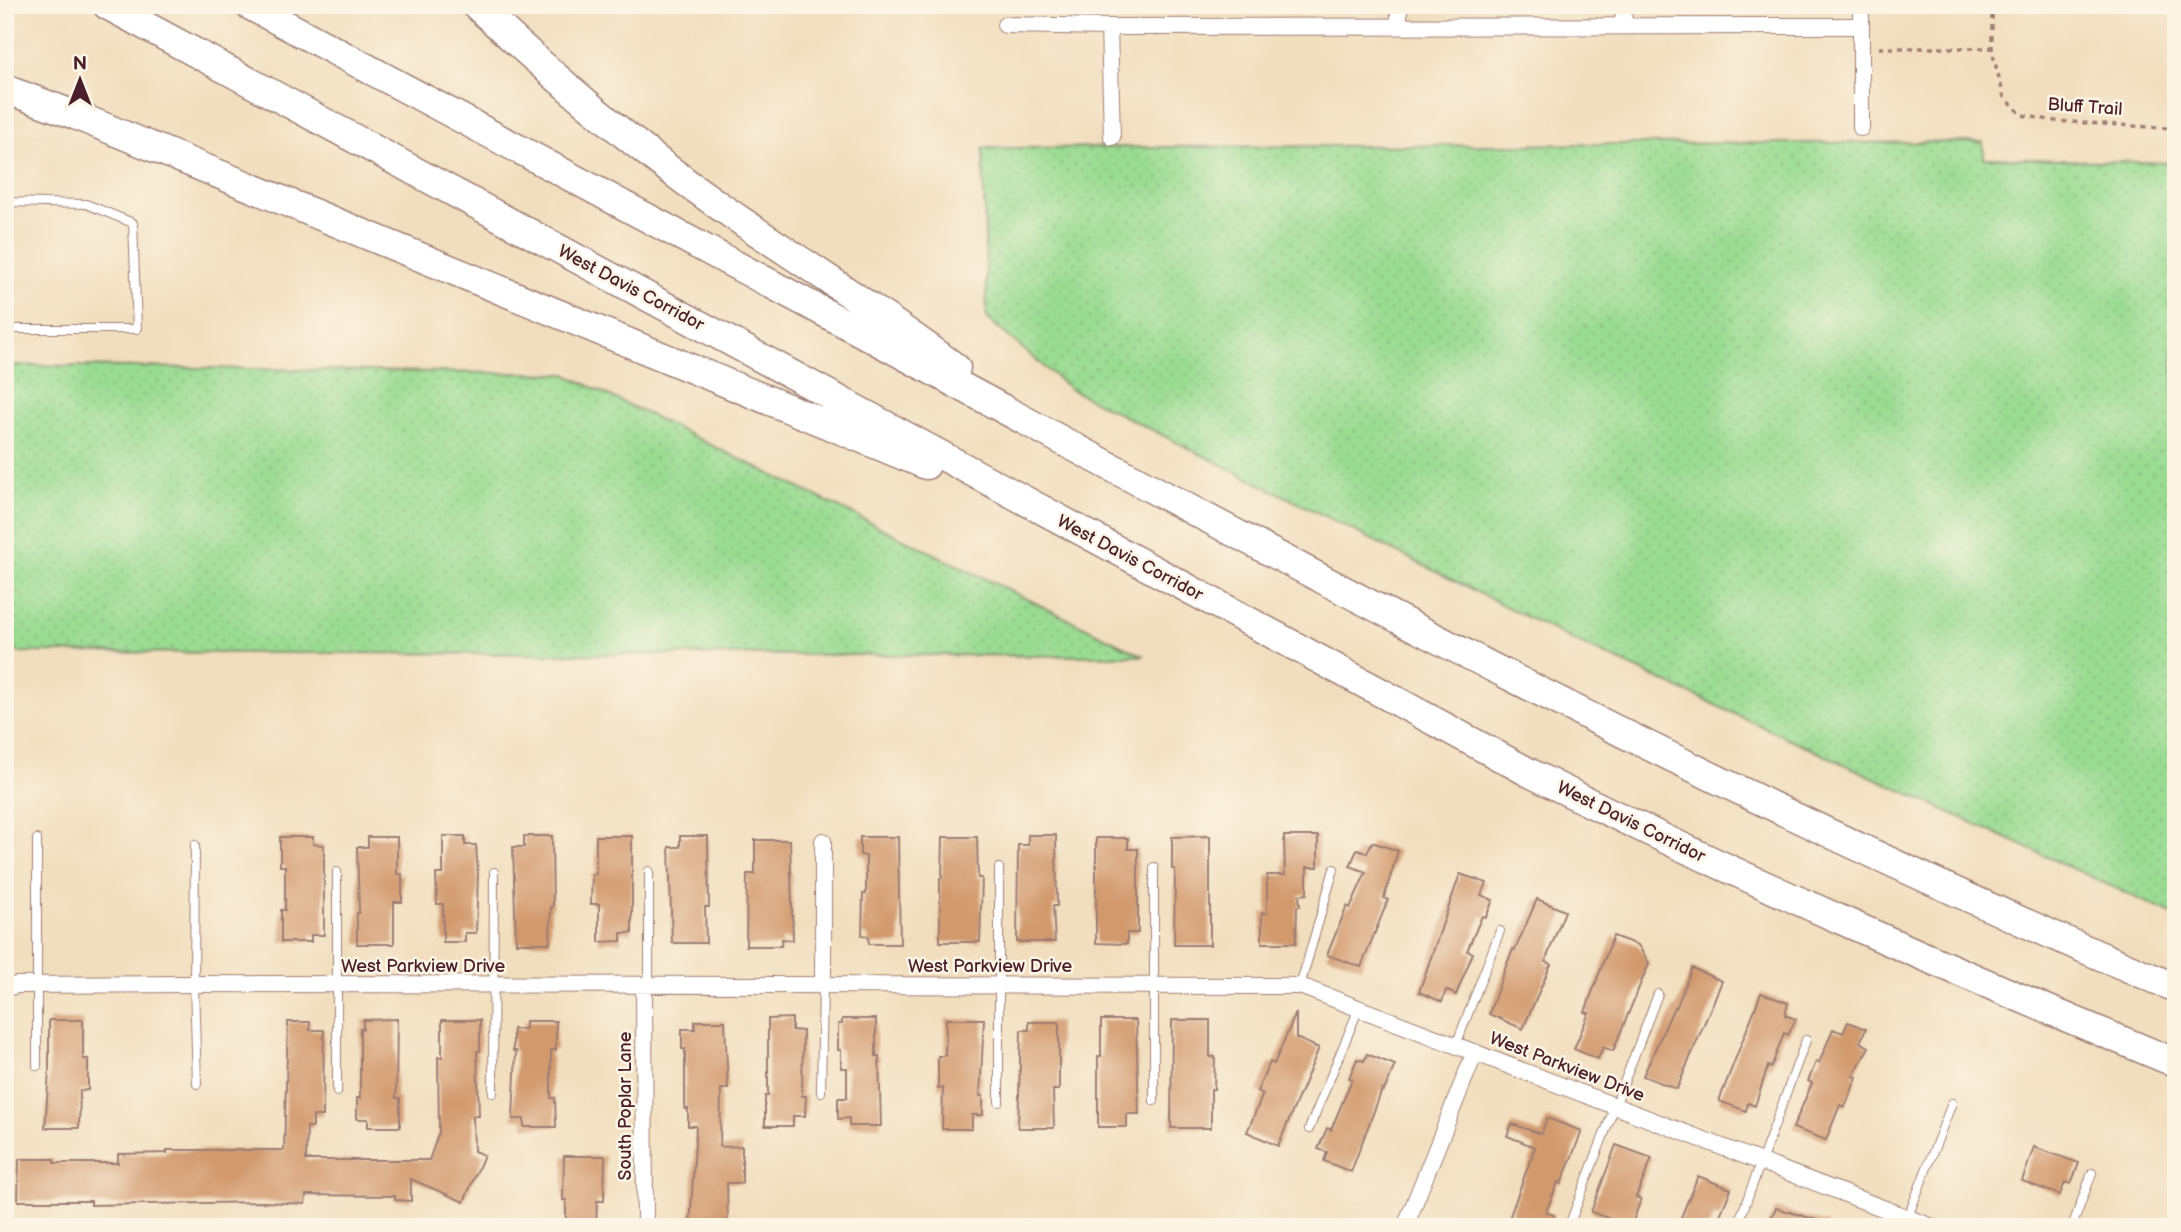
<svg xmlns="http://www.w3.org/2000/svg" width="2181" height="1232" font-family="'Balsamiq Sans',sans-serif">
<style>
.grass{fill:url(#grass-dots);stroke:#727d5e;stroke-width:2}
.building{fill:#d2996d}
.lines{fill:none;stroke-linecap:round;stroke-linejoin:round}
.lane-casing{stroke:#9e7e74;stroke-width:10}
.street-casing{stroke:#9e7e74;stroke-width:18}
.highway-casing{stroke:#9e7e74;stroke-width:31}
.path{stroke:#9e7e74;stroke-width:3.5;stroke-dasharray:5 5;stroke-linecap:butt}
.lane{stroke:#fff;stroke-width:8}
.street{stroke:#fff;stroke-width:16}
.highway{stroke:#fff;stroke-width:28}
.labels{text-anchor:middle;dominant-baseline:central;stroke-width:5;stroke-linejoin:round;paint-order:stroke}
.street-label{font-size:18px;fill:#4a1f2b;stroke:#fcf5e5}
</style>
<defs>
<pattern id="grass-dots" width="8" height="8" patternUnits="userSpaceOnUse" patternTransform="scale(1.75)"><rect width="8" height="8" fill="#9adb92"/><path d="M2 2h.1M6 6h.1" fill="none" stroke="#86bc7e" stroke-width="1.8" stroke-linecap="round"/></pattern>
</defs>
<rect width="100%" height="100%" fill="#fcf5e5"/>
<filter id="ink" filterUnits="userSpaceOnUse"><feTurbulence type="fractalNoise" baseFrequency=".0143" numOctaves="2"/><feDisplacementMap in="SourceGraphic" scale="14" xChannelSelector="R" yChannelSelector="G"/><feConvolveMatrix kernelMatrix="1 2 1 2 8 2 1 2 1" color-interpolation-filters="sRGB"/></filter>
<filter id="wash" filterUnits="userSpaceOnUse"><feTurbulence type="fractalNoise" baseFrequency=".00686" numOctaves="4" result="noise"/><feDisplacementMap in="SourceGraphic" scale="28" xChannelSelector="R" yChannelSelector="G"/><feGaussianBlur stdDeviation="1.57" result="paint"/><feColorMatrix in="noise" values="0 0 0 0 0 0 0 0 0 0 0 0 0 0 0 0 0 1.4 0 .05"/><feComposite in="paint" operator="in"/></filter>
<g filter="url(#wash)">
<rect width="100%" height="100%" fill="#f1debe"/>
<path class="grass" d="M1983,142L1984,158L2172,163L2176,916L1571,639L1070,389L987,318L983,148Z
M5,365L565,374L1144,656L5,652Z"/>
<g id="blocks">
<path class="building" d="M1028,835H1056L1057,906H1053L1055,942H1017L1018,845H1028Z
M443,836H465V845H476L478,873L476,933H465V942H443V904H437L436,874H443Z
M524,836H552L553,907H551L550,943H516L513,847H524Z
M596,836H632V933H621V941L599,942V904H591L592,874H596Z
M680,836H708L709,907H705L706,943H672L669,847H680Z
M1210,836V945H1174L1175,869H1172V837Z
M1284,836H1318V867H1307V894L1299,895L1300,906H1297L1296,943H1262V913H1267V875H1285Z
M280,837H313V844L324,845V935H311V942H281V910H285V866H280Z
M368,837H397V874H402V902H394V944H357V913H359L357,847H368Z
M860,837H898L900,944H869L868,936L862,935L863,894H866V856L860,855Z
M943,837H977L978,878H982L980,942H940V878H942Z
M1096,838H1128V849H1138V933H1127V944L1096,943Z
M755,840H790L793,940L782,939L781,946H746L747,874H755Z
M1372,842L1398,851L1384,898L1388,900L1361,967L1327,955L1347,906L1350,908L1366,872L1350,866L1357,850L1367,853Z
M1460,874L1487,883L1481,895L1493,900L1486,917L1482,916L1467,951L1473,953L1456,995L1446,990L1442,1002L1419,992Z
M1537,899L1565,911L1545,962L1551,964L1523,1029L1489,1014L1505,968L1513,949L1515,950Z
M1613,936L1638,945L1649,963L1613,1051L1603,1047L1598,1059L1574,1049L1589,1013L1585,1012Z
M1692,968L1722,981L1677,1089L1643,1076L1674,1007L1676,1008Z
M1761,993L1788,1003L1785,1015L1796,1019L1788,1035L1784,1033L1771,1068L1768,1066L1755,1106L1748,1103L1746,1111L1719,1101Z
M1296,1013V1038L1319,1048L1278,1146L1247,1132L1263,1094L1257,1091L1270,1062L1274,1064Z
M792,1018V1030L803,1031L802,1096H806L805,1116H793V1126H765V1096H768V1019Z
M397,1019L396,1098H400V1127H368V1119H357V1098H360V1029H363V1020Z
M842,1019H876V1056H879L881,1126H849V1118L838,1119V1098H847V1068H841V1050H838V1024H842Z
M946,1019H984L980,1096H983V1115H972V1129H942L943,1088H938V1056H945Z
M49,1020H83V1059H88V1090L80,1091L79,1128H45L49,1071Z
M442,1020H480V1051H477L479,1116H473L474,1151L484,1155L464,1202L411,1179V1201L395,1200V1196L306,1195L305,1204L265,1202L91,1205V1201H18L19,1159H54V1163H118V1154L167,1153V1150H284L288,1022H310V1030H324L323,1116H313V1127H307L306,1160H429L439,1132L438,1057H442Z
M1101,1020H1136L1139,1114H1127V1127H1098V1056H1101Z
M1172,1020H1210V1057H1215L1214,1089H1211V1128H1171Z
M525,1021H556V1050H551V1098H555L556,1127H524V1119H513L516,1051H513V1029H525Z
M695,1021H725L728,1089H721L720,1147L742,1146V1183H727L728,1227H690L696,1126H688V1109H685V1049H682V1029H695Z
M1029,1022H1059V1090H1053L1054,1128H1018L1021,1030H1029Z
M1848,1022L1866,1029L1860,1042L1869,1047L1853,1076L1857,1077L1845,1107L1840,1105L1826,1140L1793,1128L1812,1083L1808,1081L1816,1062L1819,1063L1833,1029L1843,1033Z
M1367,1054L1395,1065L1384,1091L1382,1090L1351,1172L1324,1161L1327,1152L1318,1149L1327,1128L1331,1130L1352,1079L1349,1078L1357,1059L1364,1061Z
M1547,1118L1582,1131L1561,1184L1558,1182L1546,1212L1554,1215L1550,1227H1506L1535,1147L1507,1136L1512,1124L1541,1134Z
M1616,1145L1652,1158L1636,1197L1641,1199L1631,1227L1591,1212Z
M2034,1147L2079,1163L2071,1184L2065,1182L2060,1195L2022,1181Z
M564,1156H605L604,1201H597L596,1227H566V1200H563Z
M1698,1176L1731,1189L1719,1218L1714,1216L1709,1227H1677Z
M1776,1208L1827,1223L1826,1227H1766Z"/>
</g>
</g>
<g filter="url(#ink)">
<use href="#blocks" fill-opacity="0" stroke="#9e7e74" stroke-width="2"/>
<g class="lines">
<g class="lane-casing">
<path id="lane" d="M5,202L86,204L133,223L137,329H5
M37,839V1066
M195,845L194,984L197,1084
M1154,867V1101
M999,868V1102
M649,871V985
M337,872V1092
M1300,986L1334,869
M1456,1045L1500,931
M821,1092L823,985
M493,1093L494,872
M1309,1129L1359,1008
M1570,1223L1658,994
M1737,1227L1806,1040
M1904,1227L1952,1103
M2072,1227L2092,1173"/>
</g>
<g class="street-casing">
<path id="street" d="M1399,5V26
M1861,5V128
M1005,25L1109,27L1861,26
M1623,26L1624,5
M1109,27L1112,137
M823,841V985
M644,985L645,1227
M5,989L16,985L194,984L1300,986L1932,1227
M1405,1227L1475,1052"/>
</g>
<g class="highway-casing">
<path id="highway" d="M107,5L1530,773C1741,879 1958,973 2176,1063
M249,5C447,111 646,216 844,323C1281,559 1717,796 2176,988
M476,5C553,76 632,145 718,205C797,260 879,310 956,368
M5,89L75,115L926,465"/>
</g>
<path class="path" d="M1992,5V51L2004,97L2022,115L2055,121L2166,128L2176,139
M1879,48H1992"/>
<use href="#lane" class="lane"/>
<use href="#street" class="street"/>
<use href="#highway" class="highway"/>
</g>
</g>
<g class="labels">
<g class="street-label">
<text transform="translate(2085 107) rotate(4)">Bluff Trail</text>
<text transform="translate(631 288) rotate(28)">West Davis Corridor</text>
<text transform="translate(1130 558) rotate(28)">West Davis Corridor</text>
<text transform="translate(1631 822) rotate(26)">West Davis Corridor</text>
<text x="423" y="966">West Parkview Drive</text>
<text x="990" y="966">West Parkview Drive</text>
<text transform="translate(1567 1067) rotate(21)">West Parkview Drive</text>
<text transform="translate(625 1106) rotate(-90)">South Poplar Lane</text>
</g>
</g>
<rect width="2181" height="1232" fill="none" stroke="#fcf5e5" stroke-width="28"/>
<g transform="translate(80 80)" stroke="#fcf5e5" stroke-width="5" paint-order="stroke">
<path d="M0-5L12 26L0 18L-12 26Z" fill="#4a1f2b"/>
<text y="-10" font-size="19" font-weight="bold" text-anchor="middle" fill="#4a1f2b">N</text>
</g>
</svg>
